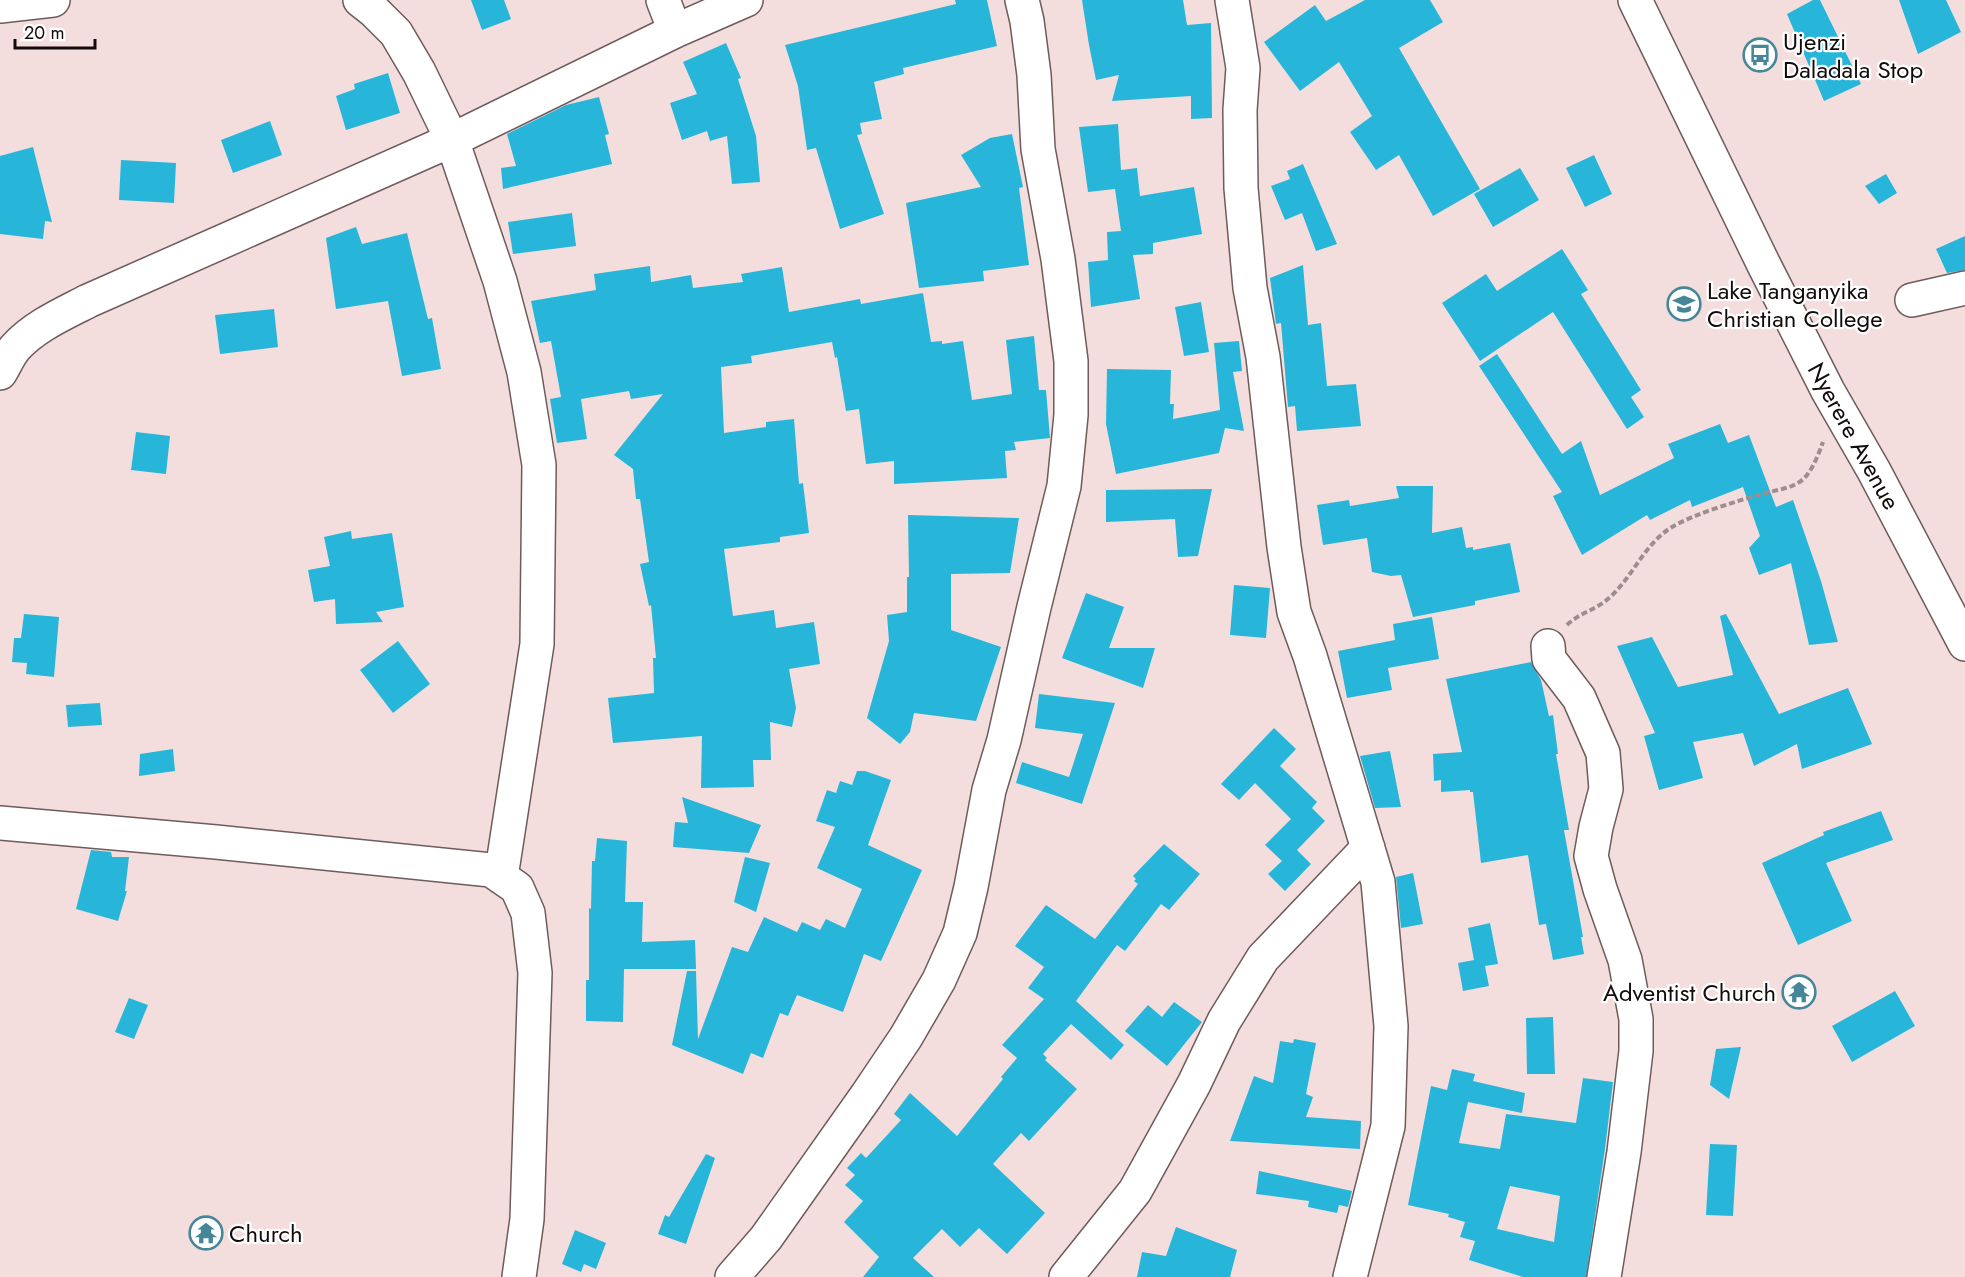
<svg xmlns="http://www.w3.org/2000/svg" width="1965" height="1277" font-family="Jost,sans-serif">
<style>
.building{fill:#27b6d9;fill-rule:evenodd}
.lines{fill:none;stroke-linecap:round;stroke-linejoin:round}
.minor-casing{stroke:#6e5b5b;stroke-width:36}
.major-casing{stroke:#6e5b5b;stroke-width:36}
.path{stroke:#9e8d8d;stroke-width:4;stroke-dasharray:6 3;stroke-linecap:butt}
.minor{stroke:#fff;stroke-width:33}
.major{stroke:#fff;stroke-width:33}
.labels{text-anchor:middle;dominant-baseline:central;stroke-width:4.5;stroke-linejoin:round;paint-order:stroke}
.poi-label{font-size:24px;fill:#120b0b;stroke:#fff;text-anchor:start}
.street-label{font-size:24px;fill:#120b0b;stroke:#fff}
</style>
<rect width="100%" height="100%" fill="#f4dedd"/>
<path class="building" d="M471,0H504L511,19L482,30Z
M955,0H987L997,46L903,68L904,74L874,82L882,119L860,123L862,134L857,135L884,214L840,229L816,148L807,150L798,86L785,45L956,4Z
M1082,0H1183L1187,25L1211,23L1212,118L1191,119V96L1112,101L1119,75L1096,80L1089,45Z
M1365,0H1430L1443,22L1399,48L1480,189L1433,216L1399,155L1376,170L1350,132L1372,116L1339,62L1300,91L1264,42L1315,5L1326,21Z
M1813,0H1820L1861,84L1824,101L1787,14Z
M1899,0H1946L1961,32L1918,54Z
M726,43L741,78L738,79L756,136L760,182L732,184L727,136L710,141L707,131L682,140L670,103L697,94L683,62Z
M388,73L400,113L346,130L336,96L355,89L354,84Z
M599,97L609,134L605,135L612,164L503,189L501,168L516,166L507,134L566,105Z
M270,121L282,155L233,173L221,140Z
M1118,124L1121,170L1137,168L1140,196L1194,187L1202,234L1153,243V254L1133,255L1140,299L1091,307L1088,262L1108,260L1107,232L1121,231L1115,189L1088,192L1079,127Z
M1012,134L1023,187L1019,188L1029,265L983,271L984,281L919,288L906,203L981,187L961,155L990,138Z
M33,147L52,222L45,221L43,239L0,234V156Z
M1594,155L1612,194L1585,207L1566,168Z
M121,160L176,163L174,203L119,200Z
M1303,164L1337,244L1316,251L1302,213L1285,220L1271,186L1290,179L1287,171Z
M1520,168L1539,200L1493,227L1474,194Z
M1886,174L1897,193L1879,204L1865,186Z
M572,213L576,246L513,254L508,222Z
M356,227L362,244L407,233L428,319L432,318L441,369L402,376L388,301L336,309L326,238Z
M1965,236V270L1947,273L1936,249Z
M1562,249L1588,290L1581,294L1641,390L1631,397L1644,417L1627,429L1553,312L1480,361L1442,303L1486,274L1497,291Z
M1303,265L1308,325L1321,323L1327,386L1356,384L1361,426L1297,431L1295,406L1288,407L1281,323L1276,324L1270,278Z
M650,266L651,282L691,275L693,288L743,282L741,274L782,267L789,312L860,299L861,304L923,293L931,342L942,341V344L963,341L972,400L1012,394L1006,340L1034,336L1039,390H1046L1050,438L1014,442L1016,450L1005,451L1007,478L894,484V461L866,464L859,409L846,411L837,357L835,358L832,342L751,356L752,363L721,367L724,433L766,427V422L794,419L799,484L803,483L809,533L780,537V542L724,549L733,616L774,610L776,628L814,622L820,664L789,669L796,708L792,727L770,722L771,760H753L754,787L701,788L702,736L613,743L608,698L654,693L653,658H656L651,605L649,606L640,564L649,562L640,499H636L633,469L614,455L663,394L631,399L629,391L581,399L587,439L557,443L550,399L561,397L551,341L540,343L531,301L596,290L594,274Z
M1201,302L1209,352L1184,356L1175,307Z
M274,309L278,347L220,354L215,315Z
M1239,341L1242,371L1233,372L1244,431L1225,428L1219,453L1116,474L1106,424L1107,369L1171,370L1170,404H1174L1173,419L1220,410L1214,343Z
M1497,354L1562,454L1581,441L1600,495L1674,458L1668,444L1720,424L1728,443L1749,435L1776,507L1793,500L1821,581L1838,642L1809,645L1791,563L1759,575L1749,548L1760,536L1743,487L1692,507L1690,500L1650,520L1647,515L1582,555L1553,496L1562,492L1479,366Z
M136,432L170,436L166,474L131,470Z
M1396,486H1433L1432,533L1462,527L1466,548L1473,547V550L1510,543L1520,592L1475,601V605L1413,617L1401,575L1391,576L1372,572L1367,538L1323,545L1317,505L1349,500L1350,506L1399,498Z
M1212,489L1198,556L1178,557L1175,519L1106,522V490Z
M908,515L1019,518L1010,573L951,574V630L1001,647L976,721L914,713L910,732L900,744L867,718L889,641L887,615L907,612V577H909Z
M351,531L352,539L392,533L404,607L376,612L383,622L336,624L335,599L314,602L308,570L330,566L324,537Z
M1234,585L1270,588L1266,638L1230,635Z
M1086,593L1124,607L1109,648H1155L1143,688L1062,658Z
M24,614L59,617L54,677L26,674L27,663L12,662L14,638H21Z
M1726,614L1779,714L1848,688L1872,744L1802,769L1797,744L1754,766L1743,733L1693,742L1703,778L1659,790L1644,736L1655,733L1617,646L1652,637L1678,687L1733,675L1720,616Z
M1432,617L1439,659L1388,668L1392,690L1347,698L1338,651L1395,640L1393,624Z
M398,641L430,684L393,713L360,670Z
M1531,662L1541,680L1549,716L1553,715L1558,754H1556L1569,830H1564L1583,937H1581L1584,954L1553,960L1546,924L1539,925L1528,855L1481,863L1473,792H1470V790L1441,792V780L1434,781L1433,754L1462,752L1446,679Z
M1039,694L1115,703L1082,804L1016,783L1022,762L1069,777L1083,734L1035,728Z
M100,703L102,725L68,727L66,705Z
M1274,728L1296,749L1280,766L1317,802L1312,808L1325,821L1297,850L1311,864L1285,891L1268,874L1282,861L1265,845L1291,819L1255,783L1239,800L1221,784Z
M173,749L175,771L139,776L140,754Z
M1390,751L1401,807L1375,808L1360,756Z
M857,771H865L891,780L868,845L922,870L881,961L864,954L843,1012L797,995L788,1016L780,1013L763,1058L751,1053L743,1074L672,1045L687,971H696L698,1039L732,947L748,952L764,917L797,932L802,922L820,930L826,919L845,928L862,889L817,868L835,827L816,821L827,790L836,793L840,781L852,785Z
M682,797L761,825L749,853L673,847L675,822L688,823Z
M1881,811L1893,840L1826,863L1852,921L1798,945L1762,863L1824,835L1823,832Z
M597,838L627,841L625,902H643L642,942L695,940L696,969H624L623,1022L586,1021V980H589V908L591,909L592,861H595Z
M1164,844L1200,874L1169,910L1161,904L1125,951L1117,945L1076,1001L1124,1045L1111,1060L1071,1024L1043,1054L1047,1058L1045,1060L1077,1089L1029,1141L1021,1133L993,1164L1045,1213L1007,1254L979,1228L960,1247L942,1229L913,1258L934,1277H863L879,1257L844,1222L863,1201L845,1185L855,1175L847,1168L861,1153L866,1158L901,1120L894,1114L910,1093L957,1136L1003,1079L1001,1077L1017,1058L1002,1045L1044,999L1028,988L1044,967L1015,946L1046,905L1095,939L1138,884L1134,881L1136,879L1133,876Z
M91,850L111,852L112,857H129L125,891H127L118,921L76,909Z
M745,857L770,863L756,912L734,902Z
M1413,873L1423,924L1401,928L1396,877Z
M1490,923L1498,964L1485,966L1489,986L1463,991L1458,963L1474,960L1468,928Z
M1895,991L1915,1026L1852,1062L1832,1026Z
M129,998L148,1005L134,1039L115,1032Z
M1174,1002L1202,1022L1167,1066L1125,1031L1148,1005L1162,1017Z
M1553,1017L1555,1074H1527L1526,1018Z
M1294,1039L1316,1043L1306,1094L1313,1097L1306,1117L1361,1121L1360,1149L1230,1141L1254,1076L1273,1083L1280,1041L1293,1043Z
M1741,1047L1729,1099L1710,1085L1716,1049Z
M1452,1069L1475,1074L1473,1081L1525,1093L1522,1113L1468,1102L1459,1143L1500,1149L1506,1114L1576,1123L1583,1078L1613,1082L1605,1149L1586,1277H1523L1469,1260L1475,1241L1460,1237L1465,1222L1448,1217L1449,1214L1408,1205L1431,1086L1447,1090ZM1510,1186L1560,1196L1554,1242L1497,1229Z
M1710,1144L1737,1145L1733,1216L1706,1215Z
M706,1154L715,1158L686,1244L658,1234L665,1215L669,1217Z
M1259,1171L1352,1191L1348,1207L1339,1205L1337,1213L1308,1207L1309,1201L1256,1194Z
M1176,1227L1237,1250L1230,1277H1137L1142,1252L1166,1256Z
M575,1230L606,1243L596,1269L584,1264L581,1272L562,1264Z"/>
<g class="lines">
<g class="minor-casing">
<path id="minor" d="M360,0L374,11L396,33L419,72L452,140L500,281L524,372L539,465L537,644L501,877
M663,0L675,31
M1232,0L1243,68L1240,110L1241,188L1250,288L1263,357L1284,547L1294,612L1310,656L1378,882L1391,1026L1388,1126L1350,1277
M0,6L53,0
M1912,300L1965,288
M0,373C5,365 9,355 15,348C35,326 63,314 88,301L452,140L675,31L746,0
M1548,646L1549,659L1579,698L1603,753L1606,789L1596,827L1591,856L1600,889L1625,960L1636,1019V1051L1624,1152L1604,1277
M0,823L216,842L491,870L517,888L528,913L535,973L527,1219L519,1277
M732,1277L766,1238L867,1095L906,1037L939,980L960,933L971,887L989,790L1004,740L1034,607L1064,486L1071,415V361L1058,259L1038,149L1034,75L1027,21L1022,0
M1066,1277L1135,1191L1194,1084L1224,1021L1263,958L1368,848"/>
</g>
<g class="major-casing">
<path id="major" d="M1635,0L1764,265L1828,391L1874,471L1965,644"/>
</g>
<path class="path" d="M1567,625C1579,613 1596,610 1609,598C1633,577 1644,544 1672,527C1694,514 1737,501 1762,494C1778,489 1796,489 1807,475C1814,466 1819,453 1823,442"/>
<use href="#minor" class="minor"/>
<use href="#major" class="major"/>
</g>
<defs>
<g id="bus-ring" transform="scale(1.725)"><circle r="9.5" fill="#fff" stroke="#468699" stroke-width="1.5"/><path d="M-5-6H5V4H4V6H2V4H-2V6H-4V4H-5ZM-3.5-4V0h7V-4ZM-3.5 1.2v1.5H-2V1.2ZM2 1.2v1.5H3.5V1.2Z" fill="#468699"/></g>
<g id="school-ring" transform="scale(1.725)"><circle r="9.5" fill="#fff" stroke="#468699" stroke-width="1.5"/><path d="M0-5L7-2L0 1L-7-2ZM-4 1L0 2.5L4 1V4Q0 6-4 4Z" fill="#468699"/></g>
<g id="temple-ring" transform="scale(1.725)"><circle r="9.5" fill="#fff" stroke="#468699" stroke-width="1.5"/><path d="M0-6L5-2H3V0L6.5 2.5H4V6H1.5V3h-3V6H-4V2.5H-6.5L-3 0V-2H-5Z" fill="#468699"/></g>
</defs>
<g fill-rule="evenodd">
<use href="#bus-ring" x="1760" y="55"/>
<use href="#school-ring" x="1684" y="304"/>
<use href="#temple-ring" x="1799" y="992"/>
<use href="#temple-ring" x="206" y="1233"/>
</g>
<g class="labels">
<g class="poi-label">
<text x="1783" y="41">Ujenzi<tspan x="1783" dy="28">Daladala Stop</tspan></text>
<text x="1707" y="290">Lake Tanganyika<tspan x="1707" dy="28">Christian College</tspan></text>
<text x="1776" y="992" text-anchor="end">Adventist Church</text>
<text x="229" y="1233">Church</text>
</g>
<g class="street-label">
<text transform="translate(1854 436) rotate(61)">Nyerere Avenue</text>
</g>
</g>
<path d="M15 39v9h80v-9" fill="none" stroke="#120b0b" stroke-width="3"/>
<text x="24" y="39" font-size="18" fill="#120b0b" stroke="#ffffff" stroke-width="4.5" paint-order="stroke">20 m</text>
</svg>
